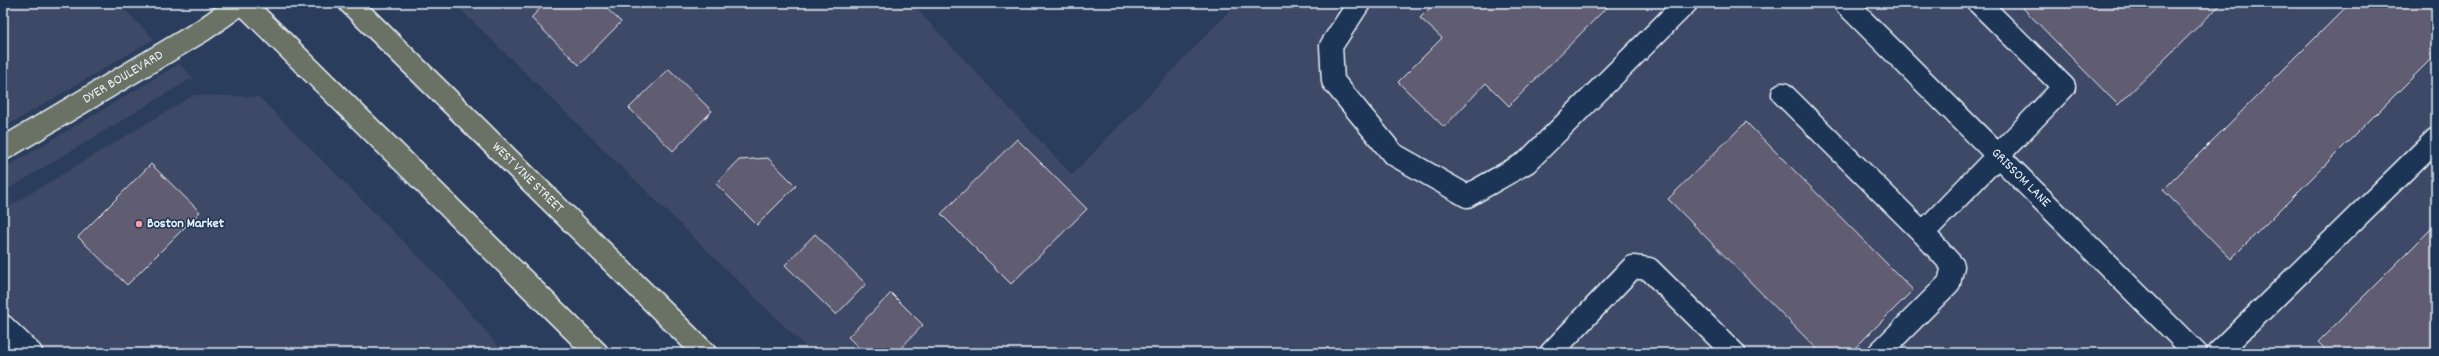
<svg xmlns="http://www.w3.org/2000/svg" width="2439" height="356" font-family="Dekko,sans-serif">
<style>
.built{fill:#3e4966}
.building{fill:#615c72;stroke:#e8f1f8}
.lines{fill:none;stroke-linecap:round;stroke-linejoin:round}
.minor-casing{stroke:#e8f1f8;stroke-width:25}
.major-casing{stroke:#e8f1f8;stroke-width:25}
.highway-casing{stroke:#e8f1f8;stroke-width:25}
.minor{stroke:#1d3557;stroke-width:22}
.major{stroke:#6b7165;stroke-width:22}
.highway{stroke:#6b7165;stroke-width:22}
.poi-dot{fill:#ff9aa2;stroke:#1d3557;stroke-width:1.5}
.labels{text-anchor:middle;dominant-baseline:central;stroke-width:3;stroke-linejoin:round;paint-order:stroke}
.street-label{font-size:14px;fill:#e8f1f8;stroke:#1d3557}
.poi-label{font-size:14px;font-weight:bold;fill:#e8f1f8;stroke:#1d3557;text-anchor:start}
</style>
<rect width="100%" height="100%" fill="#2b3d5c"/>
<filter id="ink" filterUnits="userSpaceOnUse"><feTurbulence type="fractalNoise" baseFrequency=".025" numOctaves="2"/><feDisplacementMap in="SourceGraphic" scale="8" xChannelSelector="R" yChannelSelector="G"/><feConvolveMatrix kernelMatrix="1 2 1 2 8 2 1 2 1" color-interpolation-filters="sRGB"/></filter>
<g filter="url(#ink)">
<path class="built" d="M3,3H118L154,39L3,128Z
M454,3H911L1072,175L1237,3H2436V353H812Z
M179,64L195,79L187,81L3,192V169Z
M194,95L259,97L443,281L504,353H3V210Z"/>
<path class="building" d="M545,3H601L621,22L579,65L531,18Z
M1435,3H1611L1509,106L1486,83L1444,127L1398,82L1442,38L1420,18Z
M2018,3H2222L2118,105Z
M2350,3H2436V54L2231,259L2163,190Z
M669,69L712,111L673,151L629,108Z
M1746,122L1913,290L1850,353H1821L1668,199Z
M1017,139L1087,209L1011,284L941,214Z
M768,158L796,186L757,225L716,184L739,160Z
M151,164L200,212L127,285L78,237Z
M2436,224V353H2329L2318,342Z
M815,234L866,284L836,315L785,265Z
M891,293L923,325L896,353H864L848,337Z"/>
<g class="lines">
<g class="minor-casing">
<g id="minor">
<path d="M1359,3L1331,46L1333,81L1393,154L1467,196L1527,162L1686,3"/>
<path id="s1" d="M1845,3L2196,353"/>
<path d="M1783,94L1923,233"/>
<path d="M3,326L31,353"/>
<path d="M1551,353L1633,267L1649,269L1734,353"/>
<path d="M1879,353L1949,283L1953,266L1923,233L2064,87L1979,3"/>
<path d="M2218,353L2436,139"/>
</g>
</g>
<g class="major-casing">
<g id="major">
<path id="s2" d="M3,149L203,30L241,3"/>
</g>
</g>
<g class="highway-casing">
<g id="highway">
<path d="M243,3L597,353"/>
<path id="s3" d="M350,3L705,353"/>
</g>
</g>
<use href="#minor" class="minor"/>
<use href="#major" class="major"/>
<use href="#highway" class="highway"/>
</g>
</g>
<circle class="poi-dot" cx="139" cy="224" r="4"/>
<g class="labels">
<g class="street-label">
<text stroke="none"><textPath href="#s2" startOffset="140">DYER BOULEVARD</textPath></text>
<text stroke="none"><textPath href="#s3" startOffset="249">WEST VINE STREET</textPath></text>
<text stroke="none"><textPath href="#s1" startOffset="248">GRISSOM LANE</textPath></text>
</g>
<g class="poi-label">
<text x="147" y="224">Boston Market</text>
</g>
</g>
<rect width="2439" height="356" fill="none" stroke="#1d3557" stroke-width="16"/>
<rect x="8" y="8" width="2423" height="340" fill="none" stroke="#e8f1f8" stroke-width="1.5" filter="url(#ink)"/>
</svg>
